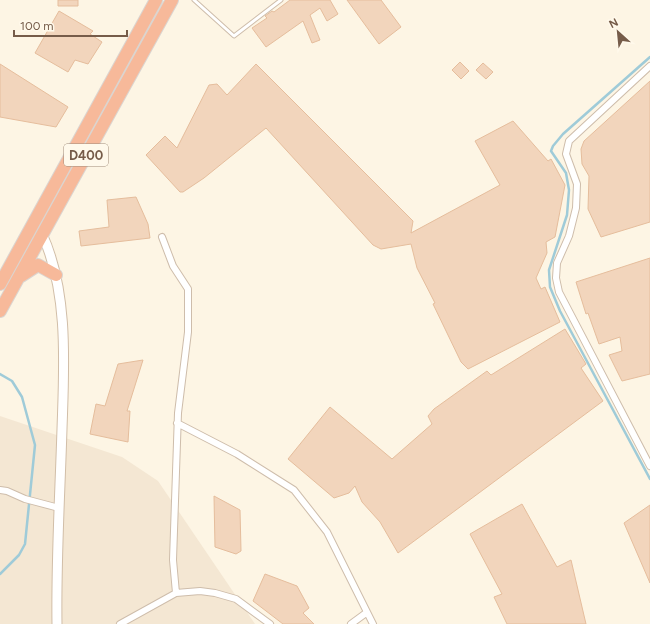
<svg xmlns="http://www.w3.org/2000/svg" width="650" height="624" font-family="Figtree,sans-serif">
<style>
.residential{fill:#f4e7d3}
.lines{fill:none;stroke-linecap:round;stroke-linejoin:round}
.stream{stroke:#9fcbd8;stroke-width:2.5}
.building{fill:#f2d5bc;stroke:#e5bd9c}
.lane-casing{stroke:#cebdab;stroke-width:5}
.street-casing{stroke:#cebdab;stroke-width:8}
.secondary-casing{stroke:#d1bea8;stroke-width:11}
.highway-casing{stroke:#dbd5d0;stroke-width:14}
.lane{stroke:#fff;stroke-width:3}
.street{stroke:#fff;stroke-width:6}
.secondary{stroke:#fff;stroke-width:9}
.highway{stroke:#f7b99a;stroke-width:12}
.labels{text-anchor:middle;dominant-baseline:central;stroke-width:4;stroke-linejoin:round;paint-order:stroke}
.shield{fill:#fff9eb;stroke:#9f8b7a;stroke-width:1}
.shield-label{font-size:13px;font-weight:bold;fill:#765c49}
</style>
<rect width="100%" height="100%" fill="#fdf5e4"/>
<path class="residential" d="M0,416L122,457L158,481L255,624H0Z"/>
<g class="lines">
<path class="stream" d="M650,57L563,134L553,146L551,151L566,173L569,190L567,215L549,270L550,287L560,311L650,479
M0,374L12,381L22,397L35,445L25,544L19,555L0,574"/>
</g>
<path class="building" d="M58,0H78V6H58Z
M290,0H330L338,14L327,21L320,8L310,15L320,40L312,43L303,21L266,47L252,28L267,18L265,16L272,11L274,12Z
M347,0H381L401,27L379,44Z
M59,11L93,31L90,34L102,42L88,64L75,60L68,72L35,53Z
M460,62L469,71L461,79L452,70Z
M483,63L493,72L486,79L476,70Z
M0,64L68,107L56,127L0,117Z
M256,64L413,221L411,233L500,185L475,141L513,121L548,161L551,159L565,185L555,237L546,242L547,253L536,278L541,289L545,287L560,322L468,369L461,362L433,304L435,303L417,268L411,244L381,249L373,245L266,128L204,178L183,192H180L146,155L165,136L177,148L209,85L217,84L227,95Z
M650,81V222L601,237L588,209L589,176L582,164L581,149L584,141Z
M136,197L148,224L150,238L81,246L79,231L109,227L107,200Z
M650,258V374L622,381L609,355L622,351L620,337L599,344L588,313L586,314L576,282Z
M565,329L586,364L581,368L603,401L398,553L380,522L362,502L355,486L349,493L334,498L288,459L330,407L392,459L432,424L428,416L434,409L487,371L491,375Z
M143,360L127,411H130L128,442L90,434L96,404L105,406L118,364Z
M214,496L240,510L241,551L236,554L215,547Z
M522,504L557,567L571,560L586,624H507L494,597L502,594L470,534Z
M650,505V583L624,523Z
M265,574L297,586L309,608L303,613L314,624H283L253,601Z"/>
<g class="lines">
<g class="lane-casing">
<path id="lane" d="M194,0L234,36L281,0"/>
</g>
<g class="street-casing">
<path id="street" d="M650,66L569,141L566,154L577,184L576,208L569,236L557,263L556,278L559,292L650,466
M162,237L173,266L188,289V332L178,413L173,560L176,593
M177,423L237,454L294,490L327,532L373,624
M0,490L7,491L25,499L59,508
M120,624L176,593L200,591L215,593L236,599L270,624
M351,624L366,613"/>
</g>
<g class="secondary-casing">
<path id="secondary" d="M42,234C69,292 64,367 62,429C60,494 56,559 57,624"/>
</g>
<g class="highway-casing">
<path id="highway" d="M21,276L38,265L56,275
M0,284L156,0
M0,311L172,0"/>
</g>
<use href="#lane" class="lane"/>
<use href="#street" class="street"/>
<use href="#secondary" class="secondary"/>
<use href="#highway" class="highway"/>
</g>
<g class="labels">
<rect class="shield" x="64" y="144" width="44" height="22" rx="3"/>
<g class="shield-label">
<text x="86" y="155">D400</text>
</g>
</g>
<g transform="translate(618 32) rotate(333)" stroke="#fff9eb" stroke-width="3" paint-order="stroke">
<path d="M0-3L7 15L0 10L-7 15Z" fill="#765c49"/>
<text y="-6" font-size="11" font-weight="bold" text-anchor="middle" fill="#765c49">N</text>
</g>
<path d="M14 30v6h113v-6" fill="none" stroke="#765c49" stroke-width="2"/>
<text x="20" y="30" font-size="12" fill="#765c49" stroke="#fff9eb" stroke-width="3" paint-order="stroke">100 m</text>
</svg>
